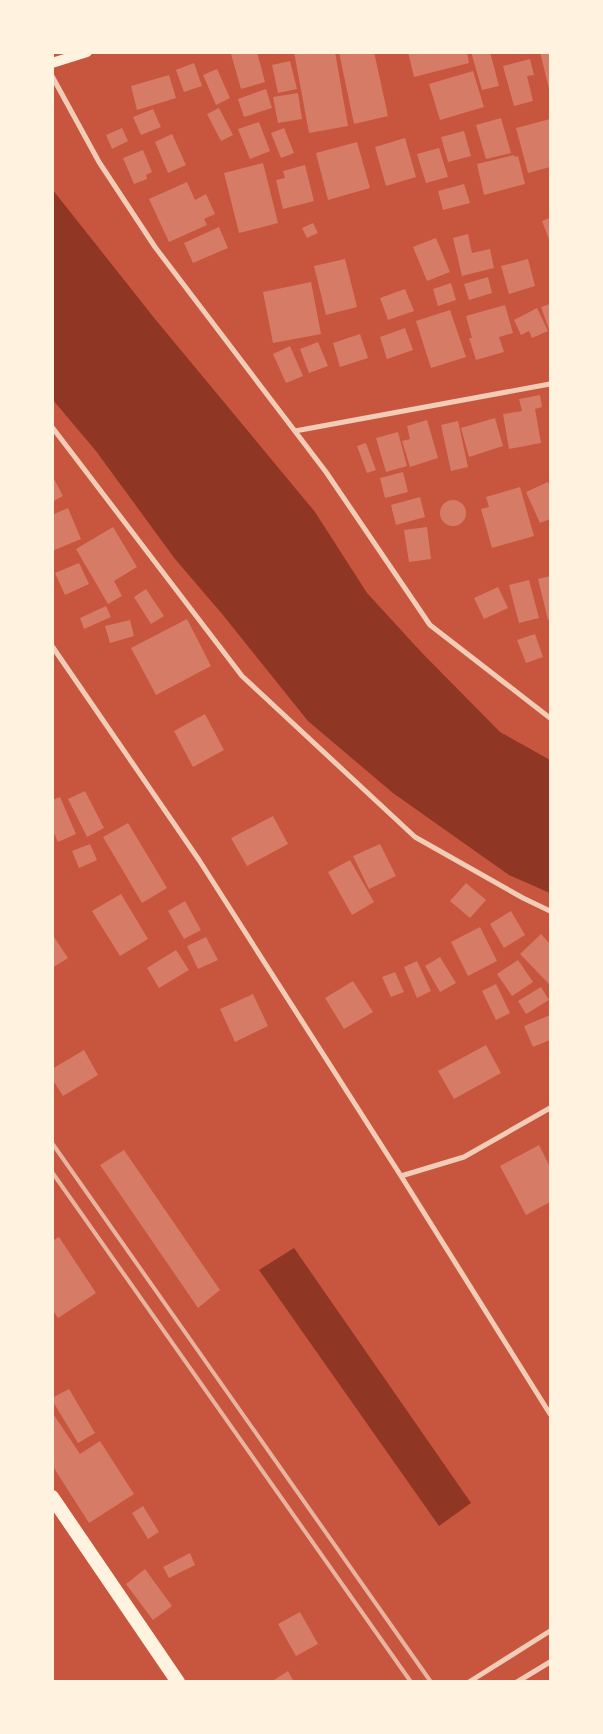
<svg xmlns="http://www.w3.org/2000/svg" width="603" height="1734" font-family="'DejaVu Sans',sans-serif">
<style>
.water{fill:#8f3625}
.building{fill:#d67c66}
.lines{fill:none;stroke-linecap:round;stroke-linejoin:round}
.minor{stroke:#f1ccb7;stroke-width:5}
.secondary{stroke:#fff3e0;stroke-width:10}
.trunk{stroke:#fff3e0;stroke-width:14}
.rail{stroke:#e9b49f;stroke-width:4}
</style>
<rect width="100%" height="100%" fill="#c8553d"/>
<path class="water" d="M52,189L155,319L315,512L367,593L423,654L500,732L550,760V893L509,875L393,793L308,721L223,615L175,559L96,451L53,400Z
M294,1248L471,1503L439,1526L259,1270Z"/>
<path class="building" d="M237,52H257L265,82L241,89L231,54Z
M294,52H335L348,126L309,133Z
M339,52H374L388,116L354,124Z
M408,52H467L469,63L414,77Z
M471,52H490L499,86L482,90Z
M540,52H550V93Z
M530,59L534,75L527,76L533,101L514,106L503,66Z
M290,61L297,89L278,93L272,65Z
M194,63L202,86L184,92L176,70Z
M217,69L230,98L216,105L203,75Z
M473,71L484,107L440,120L429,84Z
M169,75L176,98L137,110L131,86Z
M266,89L272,108L244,117L238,99Z
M298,93L302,119L278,123L273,97Z
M219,108L233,135L221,141L207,114Z
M153,109L161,127L141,135L133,117Z
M501,118L511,153L486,159L476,125Z
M550,119V167L528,173L516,128Z
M259,122L270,151L250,159L238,129Z
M122,128L128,141L112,149L106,135Z
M284,128L294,153L281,158L271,133Z
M464,131L471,156L448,162L441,137Z
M172,134L186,165L168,173L155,142Z
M405,138L416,177L386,186L375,147Z
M357,142L370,188L328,200L316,153Z
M439,148L448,177L426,183L417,154Z
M143,150L152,172L146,175L147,179L134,184L123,158Z
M514,155L515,157L518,156L525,184L484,195L477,164Z
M263,163L278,223L239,233L224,173Z
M305,165L314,201L283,209L276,180L285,178L283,171Z
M187,182L195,200L206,194L215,214L204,219L207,225L169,242L149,199Z
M464,184L470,203L443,210L438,191Z
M550,218V242L542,221Z
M313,223L318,233L307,238L302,228Z
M219,227L228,248L193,263L184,243Z
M468,234L472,253L490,249L494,268L462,276L453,238Z
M436,238L450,272L427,281L413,247Z
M345,259L357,307L326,315L314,266Z
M528,259L535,286L509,294L501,266Z
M488,277L492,293L469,300L464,284Z
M311,282L321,334L273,343L263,292Z
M451,283L456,300L438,306L433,289Z
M405,289L414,311L388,320L380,298Z
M550,304V332L541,307Z
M505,305L513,333L499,337L504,352L476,360L469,338H472L466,316Z
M537,308L548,331L532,338L529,331L521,335L514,320Z
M450,310L466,357L431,368L416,321Z
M405,328L413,350L387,359L380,337Z
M360,334L368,358L340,367L333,343Z
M318,342L328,366L309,373L300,349Z
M290,346L303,376L286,383L273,354Z
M540,395L542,407L535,409L541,443L509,449L503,414L522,411L519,399Z
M495,418L503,446L469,457L461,428Z
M427,420L438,458L410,467L402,441L410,439L407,426Z
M458,421L468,467L451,471L441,425Z
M398,432L407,466L386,472L376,438Z
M366,443L376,470L367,473L357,446Z
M403,472L408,492L385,498L380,478Z
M52,475L63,496L52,502Z
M548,482L550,487V519L540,523L526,492Z
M520,487L534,536L492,548L481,509L489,507L486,497Z
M420,497L425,517L396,525L391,505Z
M440 513a13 13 0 1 1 26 0a13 13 0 1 1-26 0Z
M68,508L81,539L52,551V515Z
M113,527L137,567L114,581L122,596L108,604L76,549Z
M427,527L431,559L409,562L404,530Z
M79,563L89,584L65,595L55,573Z
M550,576V619L548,620L538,579Z
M529,580L539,618L519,623L509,585Z
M498,587L508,608L484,619L474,598Z
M146,589L164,616L151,624L134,597Z
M106,606L111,617L84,629L80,618Z
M187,619L211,666L156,695L131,648Z
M130,620L134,636L110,643L105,626Z
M535,634L543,657L526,663L517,640Z
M205,714L224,750L193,767L174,731Z
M85,791L104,828L87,837L68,799Z
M60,797L76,834L58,842L52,829V800Z
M273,816L288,844L247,866L231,838Z
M128,823L167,888L142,903L103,837Z
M90,844L97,860L79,868L72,851Z
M380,844L396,876L369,889L353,856Z
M350,860L374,902L352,915L328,872Z
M466,883L486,900L470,918L450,901Z
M121,894L148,939L120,956L92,911Z
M185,901L201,930L184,939L168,911Z
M511,911L525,935L504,948L490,924Z
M480,927L497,961L468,976L451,942Z
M541,934L550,944V985L520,954Z
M54,937L68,958L52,968V938Z
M206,937L218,960L198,969L187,946Z
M176,950L189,970L159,988L147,968Z
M440,957L456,983L440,992L425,966Z
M518,960L533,982L512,996L497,974Z
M417,961L431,991L417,998L404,967Z
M395,972L404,992L391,997L382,977Z
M353,981L373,1012L344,1029L325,998Z
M496,984L510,1013L496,1020L482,991Z
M541,987L549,1000L526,1014L518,1001Z
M253,994L268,1026L235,1042L220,1009Z
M550,1015V1040L533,1047L524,1026Z
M486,1045L501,1073L454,1099L438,1071Z
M84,1050L98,1075L63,1096L52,1079V1069Z
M539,1145L550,1167V1202L526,1215L500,1166Z
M124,1150L220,1290L198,1308L100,1165Z
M59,1237L96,1293L58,1318L52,1309V1241Z
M69,1389L95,1433L78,1443L52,1400V1398Z
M52,1412L80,1454L100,1441L134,1494L89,1523L52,1465Z
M143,1506L159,1532L148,1539L132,1513Z
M190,1553L195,1565L169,1578L163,1567Z
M145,1569L172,1606L153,1620L126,1584Z
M300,1612L318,1644L296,1656L278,1624Z
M288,1671L294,1682H271Z"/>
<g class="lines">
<path class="minor" d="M52,76L99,162L155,247L326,472L430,625L550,718
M52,427L242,676L415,837L523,898L550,911
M295,431L550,384
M52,646L199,860L401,1176L550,1414
M401,1176L464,1157L550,1108
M469,1682L550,1631
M517,1682L550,1662"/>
<path class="secondary" d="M52,63L87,52"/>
<path class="trunk" d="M52,1497L178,1682"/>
<path class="rail" d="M52,1143L431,1682
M52,1172L411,1682"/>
</g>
<rect width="603" height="1734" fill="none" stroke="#fff3e0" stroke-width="108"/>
</svg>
